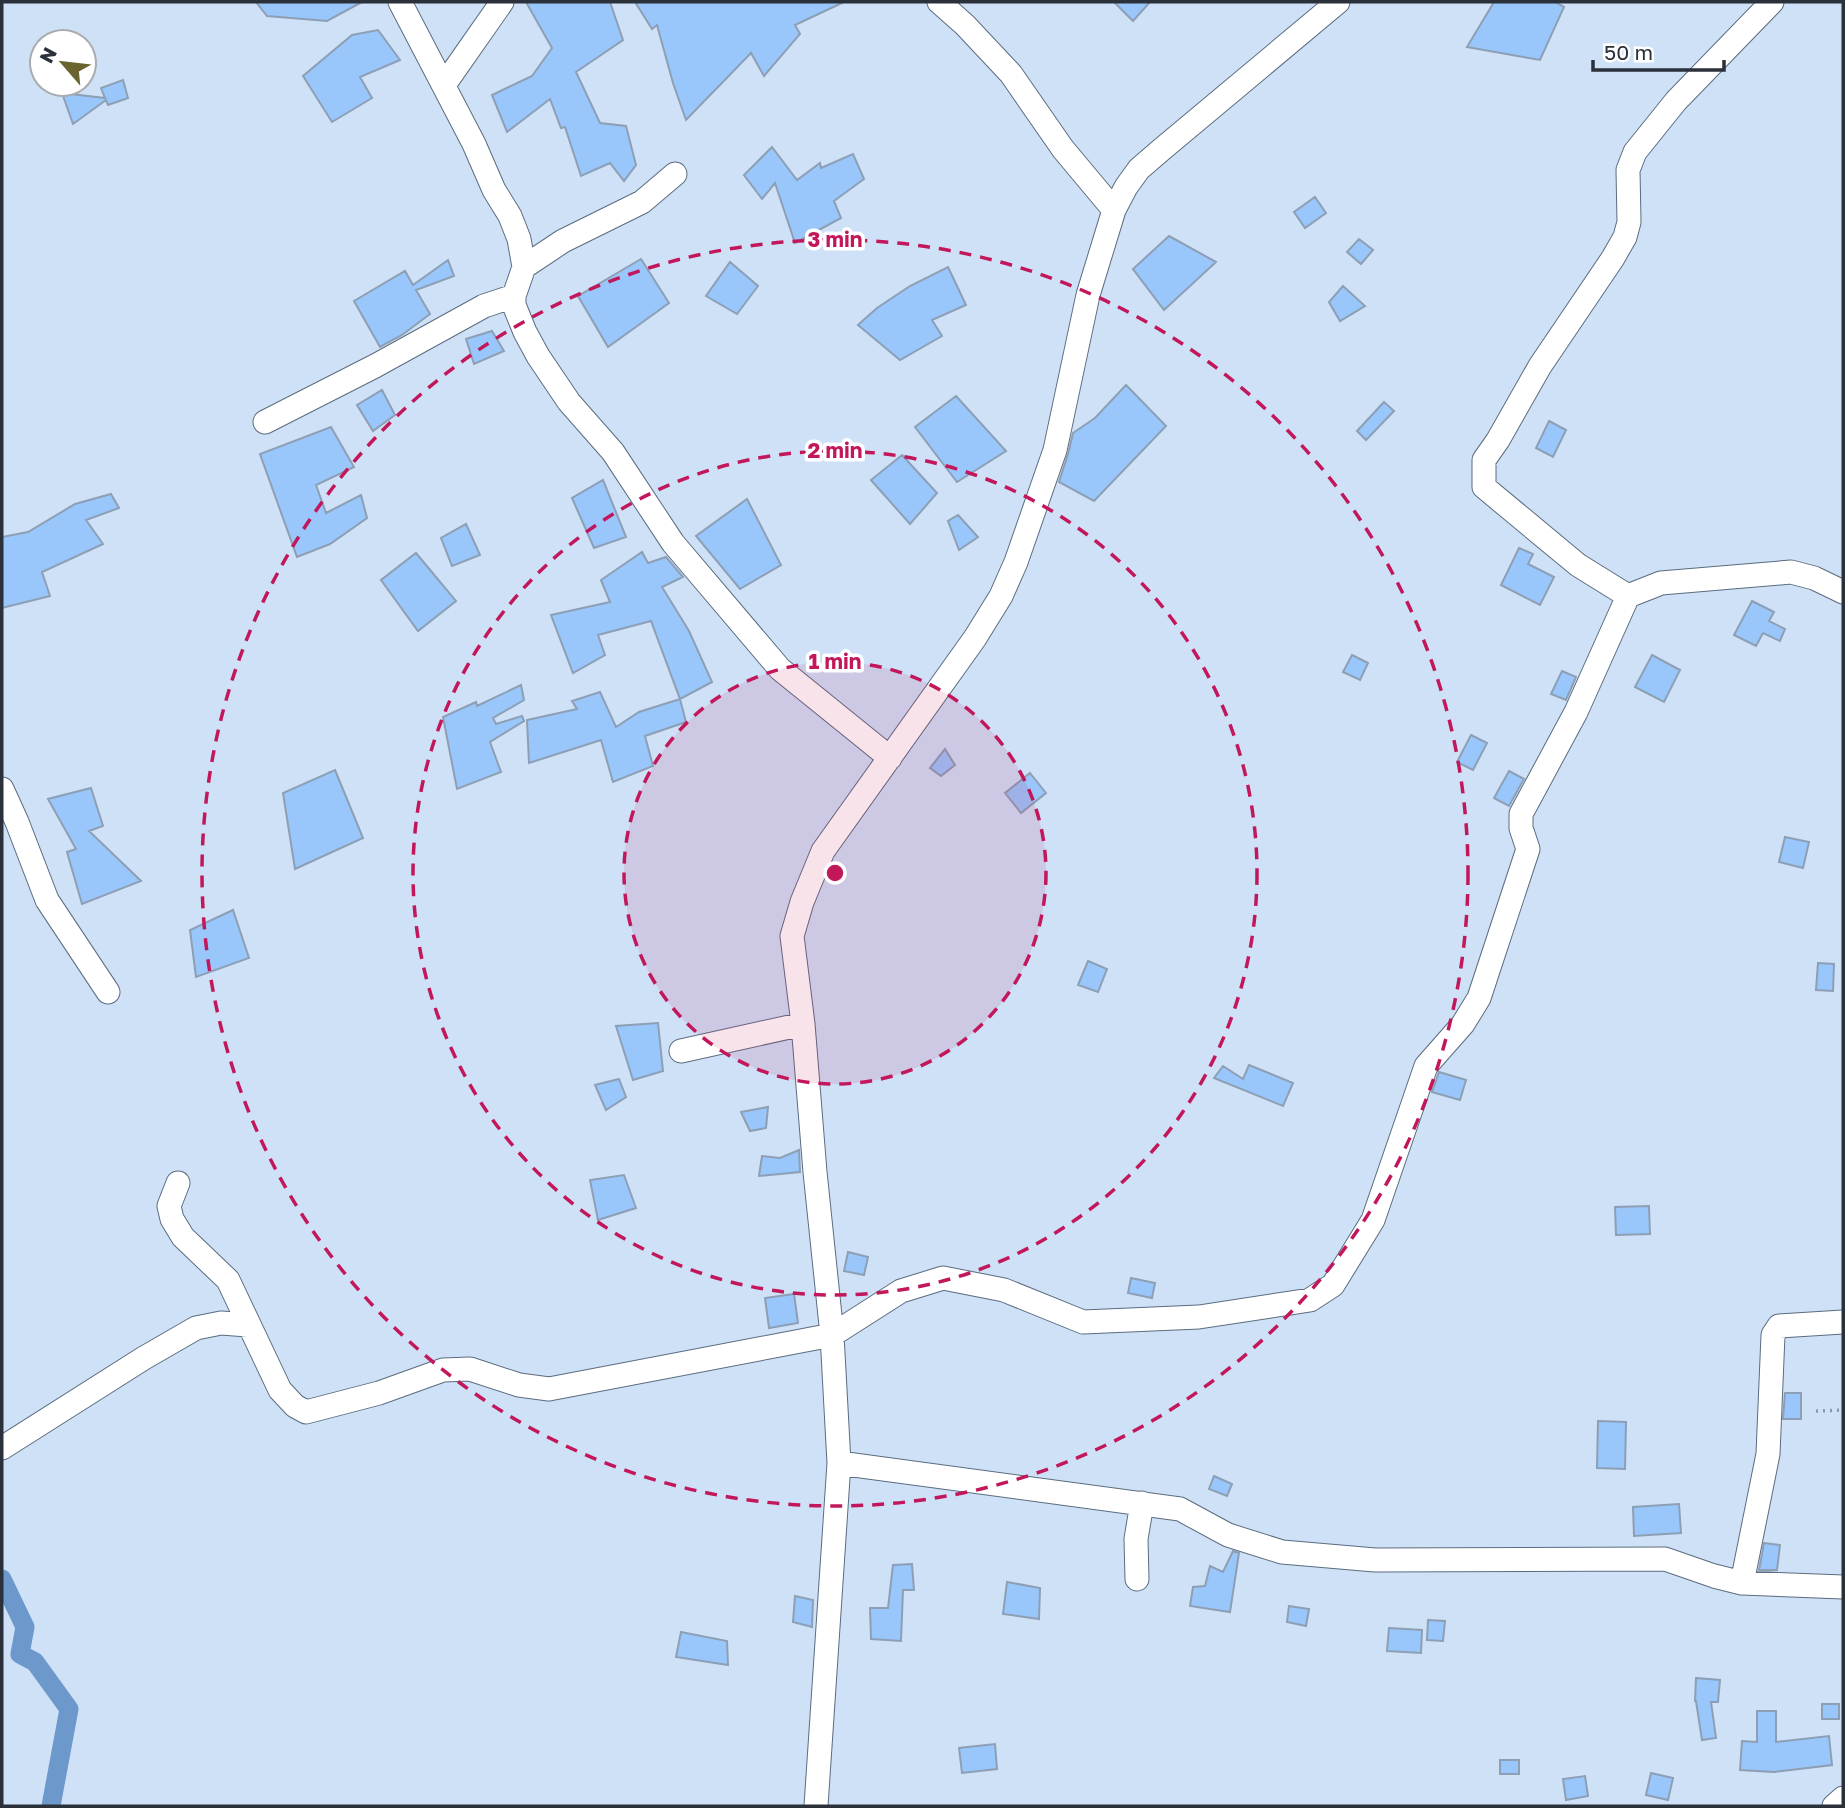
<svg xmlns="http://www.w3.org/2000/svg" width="1845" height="1808" font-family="'Golos Text',sans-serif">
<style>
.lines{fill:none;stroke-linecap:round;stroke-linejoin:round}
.canal{stroke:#6c98cb;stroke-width:19}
.building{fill:#99c7fc;stroke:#8d9fb4;stroke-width:2}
.minor-casing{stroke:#5b6c7f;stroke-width:25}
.path{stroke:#8a98a9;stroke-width:3.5;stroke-dasharray:2 5;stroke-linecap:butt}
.minor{stroke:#fff;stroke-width:23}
.ring{fill:none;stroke:#c2185b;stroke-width:3.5;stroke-dasharray:12 9}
.centre{fill:#c2185b;stroke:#fff;stroke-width:3.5}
.ring-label{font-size:21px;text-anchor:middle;font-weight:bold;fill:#c2185b;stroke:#fff;stroke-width:7;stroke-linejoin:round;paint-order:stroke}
</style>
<rect width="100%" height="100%" fill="#cee1f7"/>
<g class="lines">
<path class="canal" d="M2,1579L25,1627L20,1654L35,1662L69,1709L51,1806"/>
</g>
<path class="building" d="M256,2H362L327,21L267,16Z
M526,2H610L623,40L576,72L600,123L626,126L636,165L624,181L610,163L581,176L565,127L561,128L550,99L507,132L492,95L532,76L552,48Z
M635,2H844L795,25L800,34L764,76L751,53L686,120L673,83L657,25L652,29Z
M1114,2H1150L1133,21Z
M1494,2H1555L1564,7L1540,60L1467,47Z
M378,30L400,60L360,77L372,98L332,122L303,76L352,35Z
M123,80L128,98L108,105L106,100L73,124L62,93L105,98L101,88Z
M772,147L797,180L820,163L821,168L853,154L864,179L834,201L841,218L795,243L775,183L762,199L744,175Z
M1315,197L1326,213L1305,228L1294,212Z
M1169,236L1216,262L1164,310L1133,269Z
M1359,239L1373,250L1361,264L1347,252Z
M641,259L669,303L608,347L578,296Z
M448,260L454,276L416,290L430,314L402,335L380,347L354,301L405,271L413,285Z
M730,262L758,286L737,314L706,296Z
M948,267L966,305L932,320L942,336L900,360L858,325L877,308L910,286Z
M1343,286L1365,306L1340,321L1329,302Z
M492,331L504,351L474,364L466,339Z
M1126,385L1166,426L1094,501L1059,482L1068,454L1073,433L1095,418Z
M382,390L395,415L373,431L357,405Z
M956,396L1006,451L957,482L915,427Z
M1384,402L1394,411L1366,440L1357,431Z
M1549,421L1566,430L1553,457L1536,448Z
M331,427L354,467L316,485L326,513L361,495L367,518L330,544L297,557L260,454Z
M902,455L937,493L910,524L871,480Z
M603,480L626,537L594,548L572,498Z
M111,494L119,508L86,520L103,544L42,572L50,596L2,608V537L28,532L75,504Z
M747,499L781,565L740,589L696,536Z
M958,515L978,537L959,550L948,521Z
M466,524L480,555L452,566L441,538Z
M1519,548L1533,554L1528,564L1554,577L1540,605L1501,585Z
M642,552L648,563L666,557L683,577L662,587L689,631L712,682L680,699L651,621L598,635L605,655L573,673L551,615L610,602L601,580Z
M416,553L456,601L418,631L381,580Z
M1752,601L1774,612L1769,621L1785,629L1780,641L1763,633L1756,646L1734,635Z
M1352,655L1368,663L1360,680L1343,672Z
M1652,655L1680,670L1664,702L1635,687Z
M1562,671L1576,677L1566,700L1551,694Z
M521,685L524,700L493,718L496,724L522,716L524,721L490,742L501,772L457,789L443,717L476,702L477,706Z
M600,692L616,727L639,712L680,699L686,722L645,736L653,766L613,782L601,740L529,763L527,720L577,709L572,701Z
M1471,735L1487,743L1473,770L1457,762Z
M945,749L955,765L941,776L930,768Z
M335,770L363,838L295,869L283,793Z
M1509,771L1524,779L1509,806L1494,798Z
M1030,773L1046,793L1021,813L1005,793Z
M91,788L103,826L89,831L141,881L82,904L67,852L76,849L48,799Z
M1785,837L1809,842L1803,868L1779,862Z
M233,910L249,958L196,977L190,930Z
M1088,961L1107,969L1098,992L1078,985Z
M1818,963L1834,964L1833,991L1816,990Z
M658,1023L663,1071L633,1080L616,1026Z
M1249,1065L1293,1083L1283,1106L1214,1078L1223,1066L1243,1079Z
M1439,1072L1466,1080L1460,1100L1432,1092Z
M619,1079L626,1097L606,1110L595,1085Z
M768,1107L766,1128L750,1131L741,1112Z
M799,1150L800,1172L759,1176L762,1156L780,1158Z
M624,1175L636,1208L598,1220L590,1180Z
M1649,1206L1650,1234L1616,1235L1615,1207Z
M848,1252L868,1257L864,1275L844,1271Z
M1131,1278L1155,1283L1152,1298L1128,1293Z
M794,1294L798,1323L769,1328L765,1298Z
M1785,1393H1801V1419H1783Z
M1598,1421L1626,1422L1625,1469L1597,1468Z
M1214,1476L1232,1484L1227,1496L1209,1489Z
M1679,1504L1681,1533L1634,1536L1633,1507Z
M1764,1543L1780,1545L1777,1570H1759Z
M1233,1551L1239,1553L1230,1612L1190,1606L1193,1587L1205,1586L1210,1566L1223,1572Z
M912,1564L914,1590H903L901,1641L871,1639L870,1608H888L893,1565Z
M1007,1582L1040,1588L1039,1619L1003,1614Z
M795,1596L813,1600L812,1627L793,1622Z
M1289,1606L1309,1609L1306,1626L1287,1622Z
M1428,1620L1445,1621L1443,1641L1427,1640Z
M1389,1628L1422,1630L1421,1653L1387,1651Z
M681,1632L727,1641L728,1665L676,1657Z
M1696,1678L1720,1680L1718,1702H1711L1716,1738L1702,1740L1696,1701H1695Z
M1822,1704H1839V1719H1822Z
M1757,1711H1776V1742L1829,1736L1832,1765L1774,1772L1740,1770L1742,1741L1757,1742Z
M995,1744L997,1769L962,1773L959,1748Z
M1500,1760H1519V1774H1500Z
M1651,1773L1673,1778L1668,1800L1646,1795Z
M1585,1776L1588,1796L1566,1800L1563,1779Z"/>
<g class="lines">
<g class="minor-casing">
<path id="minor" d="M400,2L474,144L494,190L510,216L519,239L524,267L514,296V305L525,332L538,356L569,402L613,452L673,543L780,669L890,758
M939,2L965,25L1011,74L1063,149L1114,210
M444,85L502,2
M524,267L563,241L642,202L675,174
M265,422L375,366L484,306L514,296
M1628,596L1578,565L1484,487V460L1498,440L1540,366L1613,258L1625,237L1629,222L1628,170L1635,152L1676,101L1772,2
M2,789L17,822L47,900L108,992
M681,1051L803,1024
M178,1183L169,1206L172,1219L183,1237L228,1280L280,1390L295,1406L306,1412L379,1393L443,1370L470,1369L519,1385L549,1389L832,1335L901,1291L943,1278L1004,1290L1083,1322L1199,1317L1310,1300L1333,1285L1373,1220L1426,1066L1463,1024L1479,998L1528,849L1521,828V814L1576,712L1628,596L1661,583L1791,572L1814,578L1843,592
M2,1448L144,1358L196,1328L221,1323L248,1325
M839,1463L1180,1509L1228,1535L1282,1552L1375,1560L1665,1559L1714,1576L1742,1583L1843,1587
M1137,1579L1136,1539L1142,1503
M1742,1583L1768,1454L1773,1335L1779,1326L1843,1322
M816,1806L839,1463L832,1335L815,1172L803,1024L792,936L802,902L823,851L975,638L1001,596L1016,562L1055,450L1088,295L1114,210L1126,187L1139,169L1161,150L1338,2
M1834,1806L1843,1798"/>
</g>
<path class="path" d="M1816,1411L1843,1410"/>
<use href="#minor" class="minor"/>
</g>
<circle cx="835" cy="873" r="211" fill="#c2185b" fill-opacity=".12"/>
<g class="ring">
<circle cx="835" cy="873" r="211"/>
<circle cx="835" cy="873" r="422"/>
<circle cx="835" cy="873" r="633"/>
</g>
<circle cx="835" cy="873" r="10" class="centre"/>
<g class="ring-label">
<text x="835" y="247">3 min</text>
<text x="835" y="458">2 min</text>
<text x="835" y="669">1 min</text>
</g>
<rect width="1845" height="1808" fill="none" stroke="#2a313a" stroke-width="7"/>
<g transform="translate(63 63) rotate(298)"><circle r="33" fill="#ffffff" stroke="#aaadb0" stroke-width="2"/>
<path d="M0-5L12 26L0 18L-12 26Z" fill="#6a6431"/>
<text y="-10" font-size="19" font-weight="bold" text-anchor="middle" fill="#2a313a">N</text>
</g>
<path d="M1593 60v10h131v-10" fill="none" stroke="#2a313a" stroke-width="3.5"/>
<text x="1604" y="60" font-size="21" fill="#2a313a" stroke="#ffffff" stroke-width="5" paint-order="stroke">50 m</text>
</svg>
